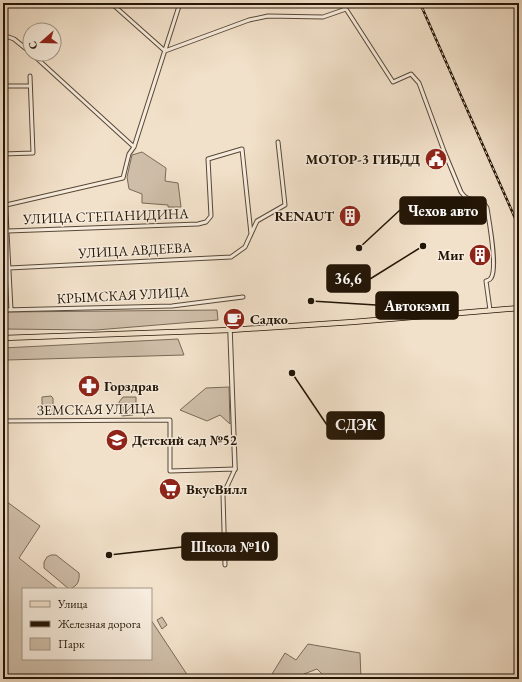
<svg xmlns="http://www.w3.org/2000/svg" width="522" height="682" font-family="'EB Garamond',serif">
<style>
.green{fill:#cfbea9;stroke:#796a58}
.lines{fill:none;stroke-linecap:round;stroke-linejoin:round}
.minor-casing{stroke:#574837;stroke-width:5}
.tertiary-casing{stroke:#574837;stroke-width:5.5}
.primary-casing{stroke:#231506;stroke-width:6}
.minor{stroke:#f7ecdd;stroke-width:3}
.tertiary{stroke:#f7ecdd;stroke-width:3.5}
.primary{stroke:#f2e1ca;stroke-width:4.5}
.rail-casing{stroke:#231506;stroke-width:2.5}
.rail{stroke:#f7ecdd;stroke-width:1;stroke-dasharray:3;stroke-linecap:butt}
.labels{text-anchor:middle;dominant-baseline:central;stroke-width:3;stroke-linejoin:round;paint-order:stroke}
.poi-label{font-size:14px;font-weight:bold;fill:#231506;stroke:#f7ecdd;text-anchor:start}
.street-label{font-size:14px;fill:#231506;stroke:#f7ecdd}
.leader{fill:none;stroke:#231506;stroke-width:1.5}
.callout-dot{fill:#231506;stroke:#f7ecdd;stroke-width:1.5}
.callout{fill:#231506;stroke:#231506;stroke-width:1.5}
.callout-label{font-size:15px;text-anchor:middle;font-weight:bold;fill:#fff}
</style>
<rect width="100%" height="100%" fill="#f2e1ca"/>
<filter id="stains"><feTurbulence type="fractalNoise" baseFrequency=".005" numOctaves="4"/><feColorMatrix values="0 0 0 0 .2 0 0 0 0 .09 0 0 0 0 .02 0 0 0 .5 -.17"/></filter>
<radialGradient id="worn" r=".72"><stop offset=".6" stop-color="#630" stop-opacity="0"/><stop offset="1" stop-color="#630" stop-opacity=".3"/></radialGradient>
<path class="green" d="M142,152L166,168L165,181L178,183L181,207H168V205L142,203V194L129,189L127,177L132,155Z
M217,310L218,320L96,330L3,329V322H5L8,312Z
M178,339L184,355L7,360L3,348Z
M229,387L230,424L220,415L207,421L180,410L206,388Z
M51,396L53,398V413L52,414H43L42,413V397Z
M123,397H136V407L120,408L119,402Z
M133,409V415L122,416V410Z
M3,499L40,526L19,558L58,589H23V659H151V620L190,679H3Z
M51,555H56L79,573C80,581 77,587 69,589L44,568V562L47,557Z
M162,617L167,625L162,629L157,620Z
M308,644L360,653L361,679H327L317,669L304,674L307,679H269L285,653L296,660Z"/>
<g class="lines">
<g class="minor-casing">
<path id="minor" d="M111,3L165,51L249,20L268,16L323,17L346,9
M338,3L346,9L393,82L411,74L419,83L444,151L461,192C470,206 479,193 487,208C489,221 498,268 491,278C490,280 489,280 486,281L490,310
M3,35L14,39L30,52
M32,54L134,147
M3,86H30
M6,205L123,178L129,154L134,147L180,3
M8,231L198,224L206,222L211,216L208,159L242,149L251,234
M9,268L231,257L245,247L257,221L285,205L278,142
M3,310L172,306L243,297
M11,310L3,154L33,153L30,76
M3,421L170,420V471L235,469L223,495L225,565"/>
</g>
<g class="tertiary-casing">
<path id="tertiary" d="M230,330L235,469"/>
</g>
<g class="primary-casing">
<path id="primary" d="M3,338L230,330L353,322L519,308"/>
</g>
<use href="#minor" class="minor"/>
<use href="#tertiary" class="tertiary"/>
<use href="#primary" class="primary"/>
<g class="rail-casing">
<path id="rail" d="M420,3L519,227"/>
</g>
<use href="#rail" class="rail"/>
</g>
<defs>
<g id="civic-disc" transform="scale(1.15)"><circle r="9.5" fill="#8f2418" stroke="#f7ecdd"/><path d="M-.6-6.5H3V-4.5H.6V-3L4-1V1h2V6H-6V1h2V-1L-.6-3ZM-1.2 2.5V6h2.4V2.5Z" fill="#fff"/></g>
<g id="building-disc" transform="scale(1.15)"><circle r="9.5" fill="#8f2418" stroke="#f7ecdd"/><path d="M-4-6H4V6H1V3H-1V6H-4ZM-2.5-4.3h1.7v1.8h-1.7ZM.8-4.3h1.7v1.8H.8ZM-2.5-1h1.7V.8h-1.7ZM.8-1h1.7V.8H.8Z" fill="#fff"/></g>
<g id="cafe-disc" transform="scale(1.15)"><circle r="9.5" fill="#8f2418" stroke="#f7ecdd"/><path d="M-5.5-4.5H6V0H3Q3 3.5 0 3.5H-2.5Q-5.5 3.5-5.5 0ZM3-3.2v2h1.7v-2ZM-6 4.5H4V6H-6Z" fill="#fff"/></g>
<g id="pharmacy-disc" transform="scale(1.15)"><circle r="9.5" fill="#8f2418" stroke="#f7ecdd"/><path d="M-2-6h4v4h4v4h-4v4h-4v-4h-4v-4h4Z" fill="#fff"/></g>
<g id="school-disc" transform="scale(1.15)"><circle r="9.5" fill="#8f2418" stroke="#f7ecdd"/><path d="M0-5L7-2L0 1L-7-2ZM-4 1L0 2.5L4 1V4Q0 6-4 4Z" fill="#fff"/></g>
<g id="supermarket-disc" transform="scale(1.15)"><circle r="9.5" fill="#8f2418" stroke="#f7ecdd"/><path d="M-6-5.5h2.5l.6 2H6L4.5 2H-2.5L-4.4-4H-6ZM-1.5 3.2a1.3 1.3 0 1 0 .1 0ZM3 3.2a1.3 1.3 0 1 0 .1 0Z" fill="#fff"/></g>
</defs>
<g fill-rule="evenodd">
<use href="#civic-disc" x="436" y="159"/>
<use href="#building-disc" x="350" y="216"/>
<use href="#building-disc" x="480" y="255"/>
<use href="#cafe-disc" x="234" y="319"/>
<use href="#pharmacy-disc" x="89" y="386"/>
<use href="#school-disc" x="117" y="440"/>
<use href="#supermarket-disc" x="170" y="489"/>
</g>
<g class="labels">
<g class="poi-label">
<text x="420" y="159" text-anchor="end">МОТОР-3 ГИБДД</text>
<text x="334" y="216" text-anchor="end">RENAUT</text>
<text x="464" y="255" text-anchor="end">Миг</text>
<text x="250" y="319">Садко</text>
<text x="104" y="386">Горздрав</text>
<text x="132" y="440">Детский сад №52</text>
<text x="186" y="489">ВкусВилл</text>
</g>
<g class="street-label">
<text transform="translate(106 216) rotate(-2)">УЛИЦА СТЕПАНИДИНА</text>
<text transform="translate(135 250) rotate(-3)">УЛИЦА АВДЕЕВА</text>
<text transform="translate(123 295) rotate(-3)">КРЫМСКАЯ УЛИЦА</text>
<text transform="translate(96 409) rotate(-1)">ЗЕМСКАЯ УЛИЦА</text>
</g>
</g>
<path class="leader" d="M359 248L400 210M423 246L370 279M311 301L376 305M292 373L327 425M109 555L182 547"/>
<g class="callout-dot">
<circle cx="359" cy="248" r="4"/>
<circle cx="423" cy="246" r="4"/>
<circle cx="311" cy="301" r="4"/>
<circle cx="292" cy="373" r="4"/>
<circle cx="109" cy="555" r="4"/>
</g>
<g class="callout">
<rect x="400" y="197" width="86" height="27" rx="4"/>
<rect x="327" y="265" width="43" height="27" rx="4"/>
<rect x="376" y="292" width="82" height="27" rx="4"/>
<rect x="327" y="412" width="57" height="27" rx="4"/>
<rect x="182" y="533" width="95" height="27" rx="4"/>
</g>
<g class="callout-label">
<text x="443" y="216">Чехов авто</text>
<text x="348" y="284">36,6</text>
<text x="417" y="311">Автокэмп</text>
<text x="356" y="430">СДЭК</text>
<text x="230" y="552">Школа №10</text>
</g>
<rect width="522" height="682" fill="none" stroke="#f2e1ca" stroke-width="16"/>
<rect x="4" y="4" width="514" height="674" fill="none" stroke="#231506" stroke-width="2"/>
<rect x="8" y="8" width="506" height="666" fill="none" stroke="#231506"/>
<rect x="22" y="588" width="130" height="72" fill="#f7ecdd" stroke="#a29687"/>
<rect x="30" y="601" width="20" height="6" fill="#f2e1ca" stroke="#a29687"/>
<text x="58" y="608" font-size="12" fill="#231506">Улица</text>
<rect x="30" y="621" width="20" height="6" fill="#231506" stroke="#a29687"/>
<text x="58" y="628" font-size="12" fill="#231506">Железная дорога</text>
<rect x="30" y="638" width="20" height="12" fill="#cfbea9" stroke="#a29687"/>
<text x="58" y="648" font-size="12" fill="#231506">Парк</text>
<g transform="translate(42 42) rotate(250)"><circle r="19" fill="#f7ecdd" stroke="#a29687"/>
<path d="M0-3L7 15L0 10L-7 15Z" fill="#8f2418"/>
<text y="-6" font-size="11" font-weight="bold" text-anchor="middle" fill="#231506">С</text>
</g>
<rect width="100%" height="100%" filter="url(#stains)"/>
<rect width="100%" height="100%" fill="url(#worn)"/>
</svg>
